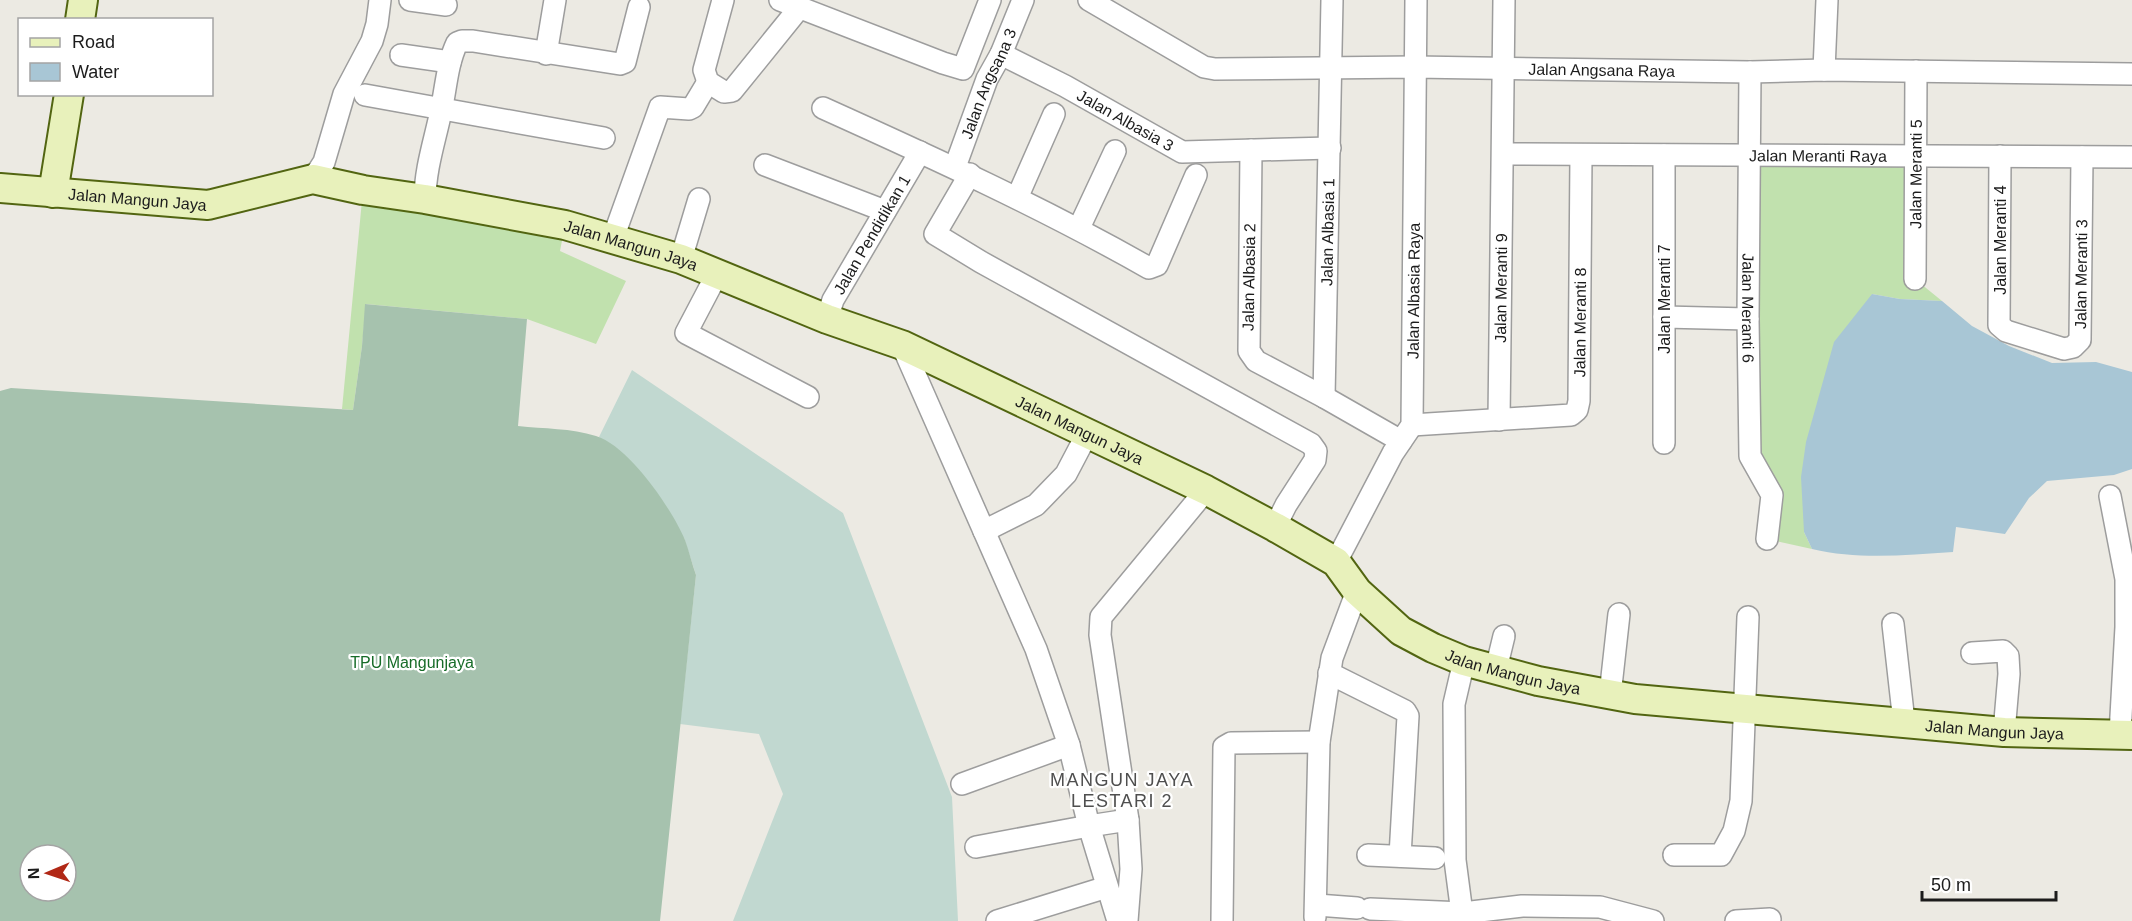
<svg xmlns="http://www.w3.org/2000/svg" width="2132" height="921" font-family="Arial,sans-serif">
<style>
.grass{fill:#c1e1ae}
.wetland{fill:#c1d8d0}
.cemetery{fill:#a6c2ae;fill-rule:evenodd}
.water{fill:#a8c6d5}
.lines{fill:none;stroke-linecap:round;stroke-linejoin:round}
.street-casing{stroke:#9d9d9d;stroke-width:24}
.secondary-casing{stroke:#526511;stroke-width:32}
.street{stroke:#fff;stroke-width:21}
.secondary{stroke:#e8f1bb;stroke-width:28}
.labels{text-anchor:middle;dominant-baseline:central;stroke-width:4.5;stroke-linejoin:round;paint-order:stroke}
.street-label{font-size:16px;fill:#1c1c1c;stroke:#fff}
.park-label{font-size:16px;fill:#176c28;stroke:#fff}
.neighbourhood-label{font-size:18px;letter-spacing:1.5px;fill:#4f4f4f;stroke:#fff}
</style>
<rect width="100%" height="100%" fill="#eceae3"/>
<path class="grass" d="M1751,155L1915,156V279L1942,301L1900,299L1872,294L1804,532L1812,549L1767,539L1758,471Z
M363,190L565,225L560,251L626,281L596,344L527,319L366,304L362,346L353,410L342,409Z"/>
<path class="wetland" d="M632,370L843,513L952,797L958,921H733L783,794L759,734L680,724L696,575L684,538L599,437Z"/>
<path class="cemetery" d="M365,304L527,319L518,426C544,429 571,428 596,436C629,446 672,509 685,540C689,551 692,564 696,575L660,921H0V391L11,388L353,410L362,346ZM30,855H66V891H30Z"/>
<path class="water" d="M1872,294L1900,299L1942,301L1972,326L2009,346L2052,363L2096,362L2132,372V469L2114,475L2047,481L2029,498L2005,534L1956,527L1953,552C1906,555 1858,560 1812,549L1804,532L1801,477L1806,442L1834,342Z"/>
<g class="lines">
<g class="street-casing">
<g id="street">
<path d="M410,0L446,5"/>
<path d="M723,0L704,70L708,82L724,92L732,91L800,7"/>
<path d="M780,0L943,63L963,69L990,0"/>
<path id="s1" d="M1089,0L1204,67L1215,69L1415,67L1750,72L1824,70L2132,74"/>
<path d="M546,54L555,0"/>
<path id="s2" d="M1001,54L1065,86L1182,152L1330,148"/>
<path d="M401,55L450,62"/>
<path d="M1824,70L1827,0"/>
<path id="s3" d="M1750,72L1748,319L1750,456L1772,495L1767,539"/>
<path d="M365,95L604,138"/>
<path d="M823,108C934,158 1043,208 1149,268L1157,265L1196,175"/>
<path d="M1251,150L1249,351L1256,361L1324,397L1401,441"/>
<path id="s4" d="M1503,154L2132,157"/>
<path id="s5" d="M2000,156L1999,325L2006,331L2064,349L2073,347L2080,340L2082,157"/>
<path d="M765,165L885,211"/>
<path id="s6" d="M955,167L987,79L1001,54L1023,0"/>
<path d="M970,174L935,234L981,262L1311,444L1316,451L1315,460L1286,505L1275,527"/>
<path d="M313,179L324,162L344,94L372,41L377,24L380,0"/>
<path d="M1017,198L1054,114"/>
<path d="M425,199C425,169 435,140 441,111C446,88 447,64 457,43L462,41H473L620,64L625,62L639,7"/>
<path d="M1079,228L1115,151"/>
<path d="M613,238L660,107L689,109L693,107L708,82"/>
<path d="M681,259L699,199"/>
<path d="M717,274L686,333L808,397"/>
<path id="s7" d="M1915,279L1916,71"/>
<path d="M1664,317L1748,319"/>
<path id="s8" d="M827,319L833,300L920,152"/>
<path d="M902,345L1036,649L1069,745L1089,826L1118,921"/>
<path id="s9" d="M1324,397L1332,0"/>
<path id="s10" d="M1499,420L1504,0"/>
<path id="s11" d="M1412,425L1571,415L1577,410L1579,401L1581,155"/>
<path d="M1664,443V155"/>
<path d="M2110,496L2126,579V627L2120,734"/>
<path d="M984,531L1036,505L1066,474L1087,434"/>
<path id="s12" d="M1336,562L1393,453L1412,425L1416,0"/>
<path d="M1893,624L1904,722"/>
<path d="M1972,653L2003,651L2008,656L2009,674L2004,732"/>
<path d="M1496,669L1504,636"/>
<path d="M1329,673L1405,711L1408,716L1400,856"/>
<path d="M1610,695L1619,614"/>
<path d="M962,784L1069,745"/>
<path d="M976,847L1089,826L1128,820"/>
<path d="M1368,855L1435,858"/>
<path d="M1674,855H1721L1734,831L1741,801L1748,617"/>
<path d="M1317,905L1357,908"/>
<path d="M1370,909L1463,913L1522,906L1600,907L1653,921"/>
<path d="M1315,917L1319,742L1332,658L1357,591"/>
<path d="M997,921L1107,887"/>
<path d="M1127,921L1131,869L1128,820L1100,635L1101,617L1206,490"/>
<path d="M1222,921L1224,747L1231,743L1319,742"/>
<path d="M1463,921L1455,860L1454,704L1464,661"/>
<path d="M1736,921L1770,919"/>
</g>
</g>
<g class="secondary-casing">
<g id="secondary">
<path d="M80,20L83,0"/>
<path id="s13" d="M0,188L208,205L313,179L363,190L425,199L565,225L681,259L827,319L902,345L1206,490L1275,527L1336,562L1357,591L1401,631L1433,648L1464,661L1538,681L1635,699L2004,732L2132,735"/>
<path d="M53,193L69,94"/>
</g>
</g>
<use href="#street" class="street"/>
<use href="#secondary" class="secondary"/>
</g>
<g class="labels">
<g class="street-label">
<text stroke="none"><textPath href="#s1" startOffset="531">Jalan Angsana Raya</textPath></text>
<text stroke="none"><textPath href="#s6" startOffset="90">Jalan Angsana 3</textPath></text>
<text stroke="none"><textPath href="#s2" startOffset="141">Jalan Albasia 3</textPath></text>
<text stroke="none"><textPath href="#s4" startOffset="315">Jalan Meranti Raya</textPath></text>
<text stroke="none"><textPath href="#s7" startOffset="105">Jalan Meranti 5</textPath></text>
<text stroke="none"><textPath href="#s13" startOffset="138">Jalan Mangun Jaya</textPath></text>
<text stroke="none"><textPath href="#s9" startOffset="165">Jalan Albasia 1</textPath></text>
<text stroke="none"><textPath href="#s8" startOffset="96">Jalan Pendidikan 1</textPath></text>
<text transform="translate(2000 240) rotate(-90)">Jalan Meranti 4</text>
<text stroke="none"><textPath href="#s13" startOffset="642">Jalan Mangun Jaya</textPath></text>
<text stroke="none"><textPath href="#s5" startOffset="324">Jalan Meranti 3</textPath></text>
<text transform="translate(1249 277) rotate(-89)">Jalan Albasia 2</text>
<text stroke="none"><textPath href="#s10" startOffset="132">Jalan Meranti 9</textPath></text>
<text stroke="none"><textPath href="#s12" startOffset="291">Jalan Albasia Raya</textPath></text>
<text transform="translate(1664 299) rotate(-90)">Jalan Meranti 7</text>
<text stroke="none"><textPath href="#s3" startOffset="236">Jalan Meranti 6</textPath></text>
<text stroke="none"><textPath href="#s11" startOffset="255">Jalan Meranti 8</textPath></text>
<text stroke="none"><textPath href="#s13" startOffset="1128">Jalan Mangun Jaya</textPath></text>
<text stroke="none"><textPath href="#s13" startOffset="1632">Jalan Mangun Jaya</textPath></text>
<text stroke="none"><textPath href="#s13" startOffset="2118">Jalan Mangun Jaya</textPath></text>
</g>
<g class="park-label">
<text x="412" y="662">TPU Mangunjaya</text>
</g>
<g class="neighbourhood-label">
<text x="1122" y="780">MANGUN JAYA<tspan x="1122" dy="21">LESTARI 2</tspan></text>
</g>
</g>
<rect x="18" y="18" width="195" height="78" fill="#ffffff" stroke="#a4a4a4" stroke-width="1.5"/>
<rect x="30" y="38" width="30" height="9" fill="#e8f1bb" stroke="#a4a4a4" stroke-width="1.5"/>
<text x="72" y="48" font-size="18" fill="#1c1c1c">Road</text>
<rect x="30" y="63" width="30" height="18" fill="#a8c6d5" stroke="#a4a4a4" stroke-width="1.5"/>
<text x="72" y="78" font-size="18" fill="#1c1c1c">Water</text>
<g transform="translate(48 873) rotate(268)"><circle r="28" fill="#ffffff" stroke="#a4a4a4" stroke-width="1.5"/>
<path d="M0-4.5L10 22L0 15L-10 22Z" fill="#b12816"/>
<text y="-9" font-size="16" font-weight="bold" text-anchor="middle" fill="#1c1c1c">N</text>
</g>
<path d="M1922 891v9h134v-9" fill="none" stroke="#1c1c1c" stroke-width="3"/>
<text x="1931" y="891" font-size="18" fill="#1c1c1c" stroke="#ffffff" stroke-width="4.5" paint-order="stroke">50 m</text>
</svg>
